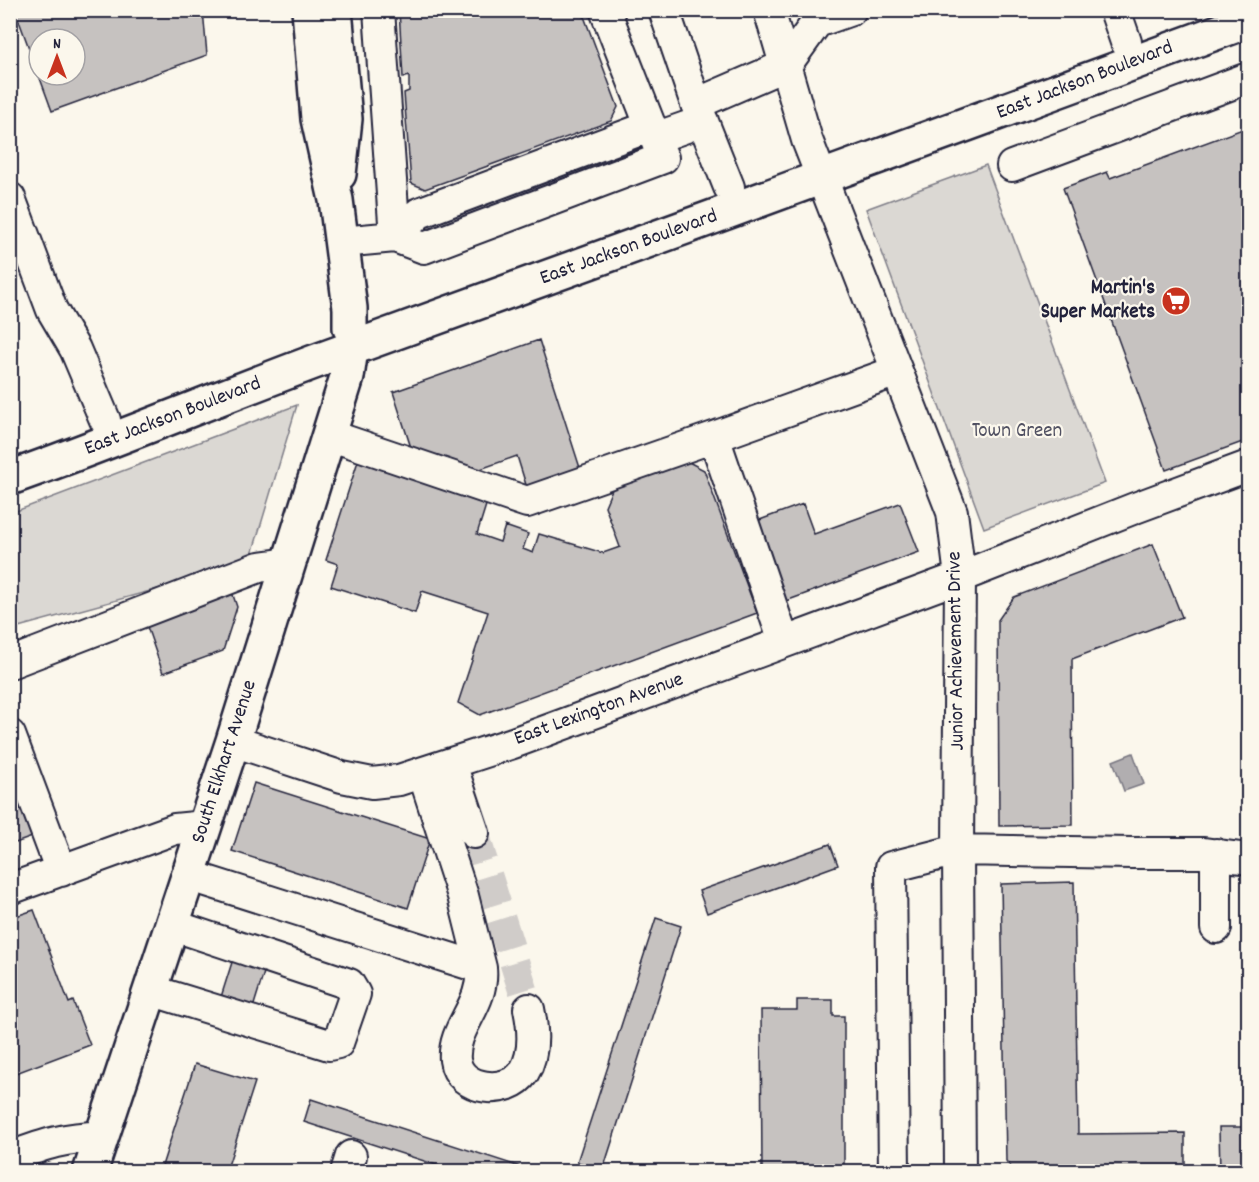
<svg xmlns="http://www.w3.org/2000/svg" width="1259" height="1182" font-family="Dekko,sans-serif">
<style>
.green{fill:#dbd8d3;stroke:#7e7d87;stroke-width:1.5}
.water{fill:#b1aeb0;stroke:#787681;stroke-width:1.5}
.building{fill:#c6c2c0;stroke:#22223b;stroke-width:1.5;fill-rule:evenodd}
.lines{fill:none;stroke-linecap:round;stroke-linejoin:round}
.minor-tunnel{stroke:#d0ccc9;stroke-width:30;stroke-dasharray:30 15;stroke-linecap:butt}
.minor-casing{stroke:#22223b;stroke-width:34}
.major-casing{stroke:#22223b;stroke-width:38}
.minor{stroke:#fbf7ec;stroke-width:30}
.major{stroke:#fbf7ec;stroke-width:33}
.labels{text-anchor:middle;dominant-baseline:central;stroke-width:4.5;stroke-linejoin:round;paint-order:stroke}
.street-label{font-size:21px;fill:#22223b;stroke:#fbf7ec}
.poi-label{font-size:21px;font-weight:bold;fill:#22223b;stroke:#fbf7ec;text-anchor:end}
.park-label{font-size:21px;fill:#505061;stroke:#fbf7ec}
</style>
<rect width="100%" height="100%" fill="#fbf7ec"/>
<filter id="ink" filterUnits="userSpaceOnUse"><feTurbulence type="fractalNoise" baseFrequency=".0167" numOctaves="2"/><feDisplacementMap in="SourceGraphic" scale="12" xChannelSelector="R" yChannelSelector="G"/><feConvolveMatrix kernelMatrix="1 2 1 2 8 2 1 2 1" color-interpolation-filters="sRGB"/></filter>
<g filter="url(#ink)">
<path class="green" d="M986,165L1105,483L984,528L866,209Z
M297,405L249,564L11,629V513Z"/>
<path class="water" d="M1133,753L1144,784L1124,791L1113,761Z"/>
<path class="building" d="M15,10H203L207,55L52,111ZM39,39H75V75H39Z
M399,10L582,11L618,107L611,121L425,189L411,183L404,93L409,91V76L403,78Z
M1248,127V413L1246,414L1248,422V440L1166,470L1063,188L1107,172L1110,178Z
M539,340L581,471L527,488L517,456L472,472L415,460L393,392Z
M681,458L704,470L757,613L480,715L458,703L488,612L422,591L415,613L331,586L338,564L326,560L358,461L487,502L477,534L500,542L505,526L528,534L523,549L533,553L539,534L603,553L620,547L605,506L616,480Z
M900,503L919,552L786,601L757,521L803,504L814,534Z
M1153,544L1182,617L1072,659L1073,825L999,826L998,620L1014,597Z
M231,589L237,607L223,651L163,673L145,621Z
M10,771L35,836L10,845Z
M254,783L430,839L408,908L232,851Z
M830,844L838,865L707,913L699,891Z
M1074,882L1078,1134L1185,1133V1172H1015L1006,1161L1001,884Z
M34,910L69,1003L73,1001L90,1045L11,1075L10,918Z
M656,918L681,926L603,1170L577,1162Z
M234,956L266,966L253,1008L221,997Z
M797,1000H833V1016H844V1172H762L761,1010H797Z
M195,1064L255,1082L226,1172H160Z
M311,1099L536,1172H458L304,1122Z
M1219,1127H1248V1172H1220Z"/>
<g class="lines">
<path class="minor-tunnel" d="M474,833L529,1009"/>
<g class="minor-casing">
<path id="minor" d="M605,10L663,158L424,248L395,237L419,213L651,126
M664,10L696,104L729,187
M769,10L807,140L952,512L960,577L958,850L960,1172
M1115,10L1126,42
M696,104L786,65L817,22L851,10
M655,138L703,121
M1012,166L1248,78
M10,198L52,310L75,349L105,420
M341,242L395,237L379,10
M329,435L527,502L714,437L897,371
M714,437L784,642
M10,663L259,567L289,563
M10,735L61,871
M233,741L342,777L372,783L399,780L513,743L960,577L1135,508L1248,466
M451,764L474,833
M423,773L463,896L481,968C485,1005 452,1027 455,1060C459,1091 508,1096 524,1072C535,1054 533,1028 529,1009
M188,875L481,968
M10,889L175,829L205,826
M1216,928V854
M150,990L329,1045L338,1043L355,994L349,984L172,925
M10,1157C43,1145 64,1137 100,1137
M346,1172L351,1156
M894,1172L891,867L958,850L1132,853H1204L1248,859"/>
</g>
<g class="major-casing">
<path id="major" d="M309,10L318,119L336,200L350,308V328
M335,10L345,119L339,174
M10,478C112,442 212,400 314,362C625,248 938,137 1248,21
M90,1172L233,741L347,377L351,349"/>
</g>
<use href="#minor" class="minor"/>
<use href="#major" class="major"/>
</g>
</g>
<defs>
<g id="supermarket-disc" transform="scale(1.5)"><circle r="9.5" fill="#c8321e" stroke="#fbf7ec"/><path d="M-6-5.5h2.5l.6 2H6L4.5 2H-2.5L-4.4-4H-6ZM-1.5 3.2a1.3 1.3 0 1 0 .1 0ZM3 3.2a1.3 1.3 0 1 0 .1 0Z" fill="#fff"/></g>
</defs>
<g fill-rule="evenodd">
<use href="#supermarket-disc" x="1176" y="301"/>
</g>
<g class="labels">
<g class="street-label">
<text transform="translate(1085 81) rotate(-21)">East Jackson Boulevard</text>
<text transform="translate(629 248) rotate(-20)">East Jackson Boulevard</text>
<text transform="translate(173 417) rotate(-21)">East Jackson Boulevard</text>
<text transform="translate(957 651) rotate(-91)">Junior Achievement Drive</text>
<text transform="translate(599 710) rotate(-20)">East Lexington Avenue</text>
<text transform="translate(225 762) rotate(-72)">South Elkhart Avenue</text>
</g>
<g class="poi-label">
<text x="1155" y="289">Martin's<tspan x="1155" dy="24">Super Markets</tspan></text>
</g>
<g class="park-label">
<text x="1017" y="432">Town Green</text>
</g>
</g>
<rect width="1259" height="1182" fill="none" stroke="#fbf7ec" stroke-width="36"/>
<rect x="18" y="18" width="1223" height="1146" fill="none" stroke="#22223b" stroke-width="2" filter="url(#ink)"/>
<g transform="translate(57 57)"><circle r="28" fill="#fbf7ec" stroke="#a4a2a5" stroke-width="1.5"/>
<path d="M0-4.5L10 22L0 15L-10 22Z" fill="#c8321e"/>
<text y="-9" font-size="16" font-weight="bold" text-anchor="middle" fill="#22223b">N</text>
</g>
</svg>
